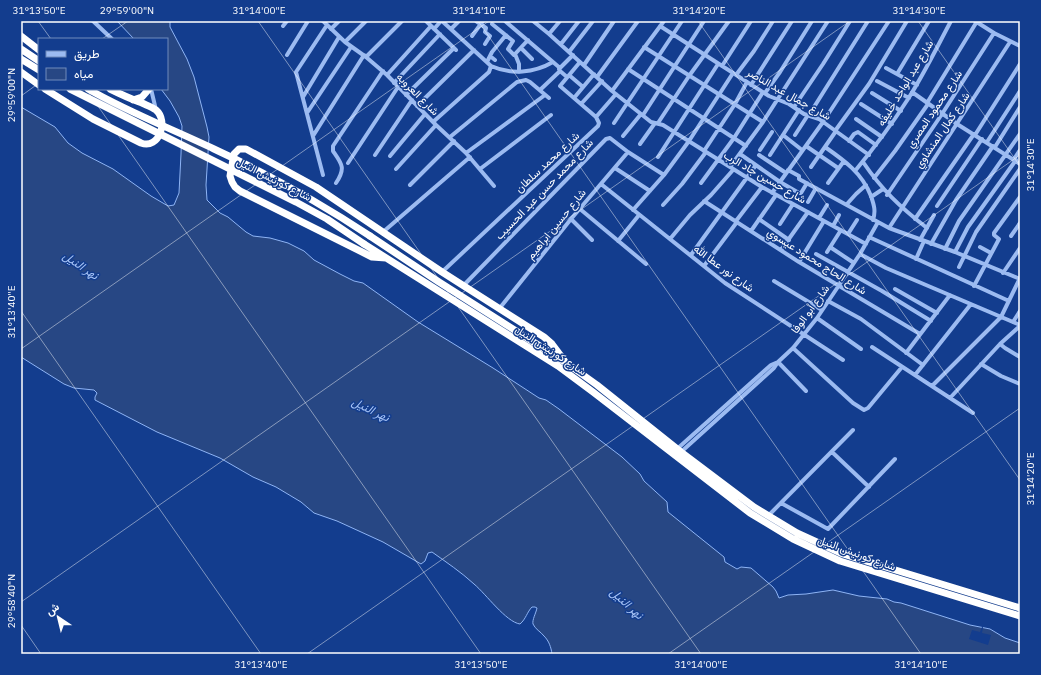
<svg xmlns="http://www.w3.org/2000/svg" width="1041" height="675" font-family="'IBM Plex Sans',Vazirmatn,sans-serif">
<style>
.water{fill:#274784;stroke:#8eb4f5}
.pier{fill:#133d8e}
.lines{fill:none;stroke-linecap:round;stroke-linejoin:round}
.street{stroke:#9cbbf1;stroke-width:4}
.highway{stroke:#fff;stroke-width:7}
.highway-bridge{stroke:#fff;stroke-width:7}
.ticks{fill:none;stroke:#fff;stroke-width:1;stroke-opacity:0.45}
.labels{text-anchor:middle;dominant-baseline:central;stroke-width:3;stroke-linejoin:round;paint-order:stroke}
.street-label{font-size:11px;fill:#fff;stroke:#133d8e}
.water-label{font-size:12px;font-style:italic;fill:#a8c5f8;stroke:#133d8e}
.neatline{fill:none;stroke:#fff;stroke-width:1.5}
.ticks-label{font-size:10px;text-anchor:middle;fill:#fff}
</style>
<rect width="100%" height="100%" fill="#133d8e"/>
<path class="water" d="M117,21H170V27L187,59L194,77L207,127L209,137L206,185L207,200L220,213L228,217L246,232L253,236L270,238L288,243L304,251L314,260L340,274L354,281L363,283L418,322L493,368L539,398L546,400L559,409L622,457L640,474L644,481L667,502L668,512L724,557L725,562L737,569L741,567L751,568L773,587L776,591L779,598L788,595L806,594L833,590L859,596L887,599L894,602L901,603L970,625L990,629L1005,638L1020,643V654H552C551,647 549,641 544,636C541,632 535,629 533,624C532,620 536,613 537,608L535,607H532C527,612 526,619 520,624C506,622 486,594 474,584C461,572 446,562 432,552L428,553L425,561L421,564L383,542L337,521L314,513L301,502L276,487L253,477L220,458L157,432L95,400V397L97,393L94,390L74,388L64,384L21,357V107L55,127L68,143L82,153L113,169L151,196L168,206L174,205L179,193L181,154L182,126L179,117L170,101L161,89H167V39H134Z"/>
<path class="pier" d="M982,627H983L982,633L991,635L988,645L969,639L972,630L980,632Z"/>
<g class="lines">
<path class="street" d="M93,21L112,39
M323,21L345,42L366,57L387,75L436,125L466,153L494,186
M426,21L456,50
M442,21L491,66C511,75 534,73 553,62
M476,21L486,28L485,32L490,36L485,44
M505,21L560,68
M533,21L549,34L612,91L641,114L651,122L663,125L762,187L866,244
M975,21L994,33L1020,46
M492,24L513,41L508,49L514,55
M283,26L287,21
M660,26L769,96L789,104L804,114L819,119L869,155
M331,29L339,21
M434,29L441,21
M451,29L459,21
M549,34L560,21
M472,36L483,21
M345,42L366,21
M561,44L579,21
M644,47L763,122
M521,48L532,59
M569,52L593,21
M287,55L308,21
M490,56L495,60
M366,57L402,21
M487,62L492,52L506,35
M584,65L614,21
M722,66L751,21
M886,68L917,85
M628,69L746,146
M519,72V64L515,54L528,40
M897,74L929,21
M387,75L431,26
M569,75L583,87
M736,75L754,51L773,21
M567,77L560,71L559,69L573,55
M597,77L638,21
M877,81L909,98
M394,83L440,34
M751,85L792,21
M151,89L156,110
M540,90L560,71
M612,91L664,21
M912,92L957,124L1020,164
M765,93L780,72L812,21
M872,93L901,111
M406,95L454,48
M303,97L339,37
M574,98L594,74
M927,103L976,23
M581,104L602,81
M861,104L892,124
M417,106L474,50
M794,107L823,64L850,21
M307,113L351,47
M643,115L704,21
M809,115L868,21
M596,117L616,94
M856,119L882,137
M433,122L489,72L491,66
M614,123L682,21
M658,123L689,76L729,21
M835,131L869,84L907,21
M783,135L802,150
M795,135L808,115
M975,135L1020,64
M313,136L364,55
M623,136L641,114
M450,137L517,82L526,80L530,82L549,98
M849,141L854,134L858,132L876,145
M987,142L1020,91
M640,144L655,123
M806,146L838,168
M825,147C845,161 862,173 871,196C874,205 876,211 873,220
M995,147L1020,107
M760,150L772,132
M704,151L735,104L747,82
M466,153L545,95
M740,154L780,182L799,193H801L807,183
M375,155L412,100
M759,155L786,173
M770,155L799,110
M390,156L425,114
M658,157L718,64
M1014,159L1020,150
M863,162C882,190 900,207 927,228
M348,163L398,87
M730,167L763,122L828,21
M811,167L836,131
M615,168L650,191
M396,169L436,125
M480,169L551,115
M788,170L799,176V179L889,228L955,252L1020,279
M855,171C874,148 892,124 908,99C924,74 937,47 951,21
M323,175L296,72L327,25
M874,178L895,151L928,104
M336,183C346,168 342,164 333,151V146L383,71
M701,183L734,138L763,92
M828,183L844,161
M601,184L725,283L843,360
M410,185L454,141
M772,193L823,122L889,21
M887,195L942,114L994,33
M871,197L883,189
M704,201L799,262L920,334
M808,202L816,188
M847,204L856,194L866,185
M663,205L682,184L706,152
M937,206L982,139
M580,209L646,264
M633,210L664,175L689,141L733,73
M819,218L827,205
M571,219L592,240
M759,219L789,240
M915,219L974,134
M736,221L762,187
M780,224L793,204
M833,226L839,215
M889,228L1010,42
M751,231L776,195
M383,232L470,157
M848,234L857,220
M1011,236L1020,223
M869,237L1009,301
M670,239L690,215L711,195L733,170
M920,240L934,215
M618,241L639,215
M931,244L956,200L993,146
M830,247L854,263
M980,247L991,253
M945,249L959,221L1020,134
M781,250L808,212
M827,252L841,230
M955,252L968,227L1016,160
M816,254L882,291L931,321
M860,254L886,268L1020,325
M691,255L756,165
M916,259L924,241
M799,262L824,221
M704,266L737,222
M959,267L976,232L1020,169
M442,272L598,126L599,123L596,117L560,86L580,62
M1003,273L1020,248
M774,281L822,310
M463,286L606,139L610,138L628,152L664,175
M974,286L999,239L994,235V233L1020,197
M895,289L937,313
M828,301L861,319L923,365
M499,309L571,219L628,152
M817,318L861,349
M1013,322L1020,311
M1000,344L1005,348L1020,357
M872,347L973,413
M793,348L853,403L864,410L868,408L902,367
M906,353L950,295
M778,362L806,391
M981,364L1001,376L1020,384
M915,375L971,304
M932,386L1001,317L1020,278
M950,398L1000,344L1020,326
M677,449L771,365L778,362
M681,452L774,368L778,362L793,348L817,318L860,254L878,222
M832,452L869,487
M781,503L828,529L895,459
M768,516L853,430"/>
<path class="highway" d="M21,36L39,50
M21,49L39,61
M21,59L39,70
M21,72L39,85
M45,89L93,119L141,143C159,150 169,121 156,110C152,107 146,105 142,103C131,99 120,94 110,89
M133,100L142,97L149,89
M370,236L439,282L565,362L597,385L681,452L754,507L797,533L843,554L1020,608
M364,244L558,366L593,392L750,513L793,539L840,561L1020,616
M386,258L372,257L240,191L235,187L232,182L230,176L234,154L239,149H246L316,187L442,272L544,337L552,344L564,360"/>
<path class="highway-bridge" d="M70,89L296,202L327,219L364,244
M88,89C128,112 172,129 214,149C268,174 320,203 370,236"/>
</g>
<path class="ticks" d="M38,21L51,39M258,21L701,654M478,21L921,654M698,21L1020,480M918,21L1020,166M102,39L128,21M86,89L481,654M21,96L39,83M21,311L261,654M21,349L489,21M21,602L850,21M21,625L41,654M307,654L1020,155M668,654L1020,408"/>
<g class="labels">
<g class="street-label">
<text transform="translate(905 83) rotate(-59)">شارع عبد الواحد خليفه</text>
<text transform="translate(418 94) rotate(45)">شارع العروبه</text>
<text transform="translate(789 94) rotate(29)">شارع جمال عبد الناصر</text>
<text transform="translate(934 109) rotate(-56)">شارع محمود المصري</text>
<text transform="translate(942 130) rotate(-56)">شارع كمال المنشاوي</text>
<text transform="translate(547 162) rotate(-43)">شارع محمد سلطان</text>
<text transform="translate(765 177) rotate(30)">شارع حسين جاد الرب</text>
<text transform="translate(274 179) rotate(27)">شارع كورنيش النيل</text>
<text transform="translate(544 189) rotate(-46)">شارع محمد حسن عبد الحسيب</text>
<text transform="translate(556 224) rotate(-51)">شارع حسين ابراهيم</text>
<text transform="translate(817 261) rotate(32)">شارع الحاج محمود عيسوي</text>
<text transform="translate(724 268) rotate(36)">شارع نور عطا الله</text>
<text transform="translate(810 309) rotate(-54)">شارع أبو الوفا</text>
<text transform="translate(551 350) rotate(33)">شارع كورنيش النيل</text>
<text transform="translate(857 553) rotate(20)">شارع كورنيش النيل</text>
</g>
<g class="water-label">
<text transform="translate(81 265) rotate(34)">نهر النيل</text>
<text transform="translate(371 409) rotate(26)">نهر النيل</text>
<text transform="translate(627 603) rotate(42)">نهر النيل</text>
</g>
</g>
<rect width="1041" height="675" fill="none" stroke="#133d8e" stroke-width="44"/>
<rect x="38" y="38" width="130" height="52" fill="#133d8e" stroke="#718bbb"/>
<rect x="46" y="51" width="20" height="6" fill="#9cbbf1" stroke="#718bbb"/>
<text x="74" y="58" font-size="12" fill="#ffffff">طريق</text>
<rect x="46" y="68" width="20" height="12" fill="#274784" stroke="#718bbb"/>
<text x="74" y="78" font-size="12" fill="#ffffff">مياه</text>
<g transform="translate(58 617) rotate(325)" stroke="#133d8e" stroke-width="3" paint-order="stroke">
<path d="M0-3L7 15L0 10L-7 15Z" fill="#ffffff"/>
<text y="-6" font-size="11" font-weight="bold" text-anchor="middle" fill="#ffffff">ش</text>
</g>
<rect x="22" y="22" width="997" height="631" class="neatline"/>
<g class="ticks-label">
<text x="39" y="14">31°13'50"E</text>
<text x="127" y="14">29°59'00"N</text>
<text x="259" y="14">31°14'00"E</text>
<text x="479" y="14">31°14'10"E</text>
<text x="699" y="14">31°14'20"E</text>
<text x="919" y="14">31°14'30"E</text>
<text transform="translate(11 95) rotate(-90)" y="4">29°59'00"N</text>
<text transform="translate(1030 165) rotate(-90)" y="4">31°14'30"E</text>
<text transform="translate(11 312) rotate(-90)" y="4">31°13'40"E</text>
<text transform="translate(1030 479) rotate(-90)" y="4">31°14'20"E</text>
<text transform="translate(11 601) rotate(-90)" y="4">29°58'40"N</text>
<text x="261" y="668">31°13'40"E</text>
<text x="481" y="668">31°13'50"E</text>
<text x="701" y="668">31°14'00"E</text>
<text x="921" y="668">31°14'10"E</text>
</g>
</svg>
